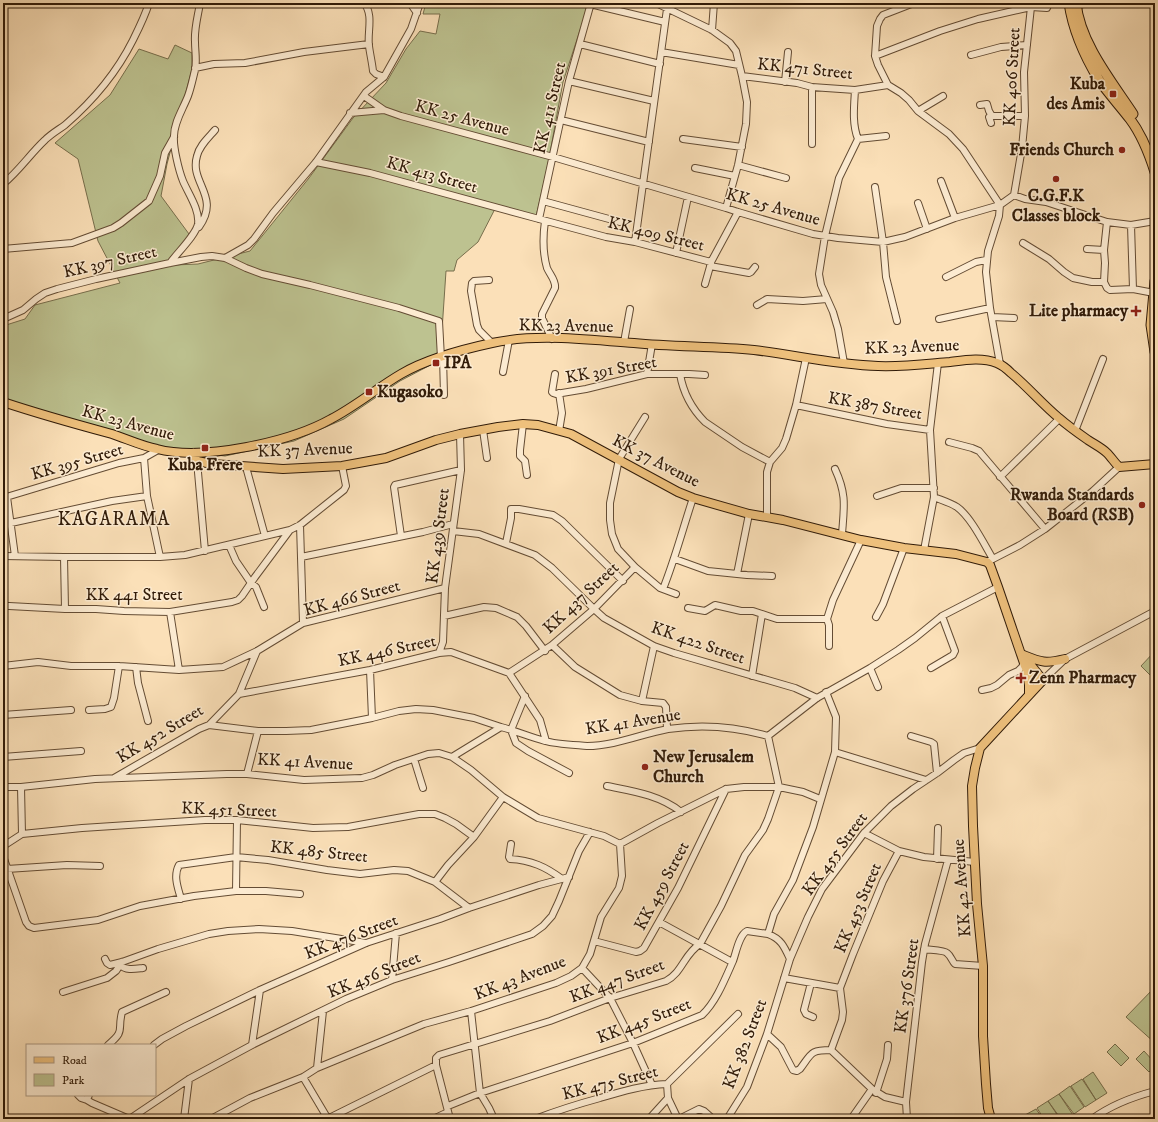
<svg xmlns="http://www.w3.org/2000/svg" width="1158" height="1122" font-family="'IM FELL DW Pica',serif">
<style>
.green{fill:#bdc290;stroke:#776e4c}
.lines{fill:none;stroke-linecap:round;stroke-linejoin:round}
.minor-casing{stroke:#644c34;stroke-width:8}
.major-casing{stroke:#311b08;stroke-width:10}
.highway-casing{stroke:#311b08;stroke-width:11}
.minor{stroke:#fcebd1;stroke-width:6}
.major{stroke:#eec07c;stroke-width:8}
.highway{stroke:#eec07c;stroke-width:9}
.poi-dot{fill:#8f2418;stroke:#fcebd1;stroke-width:1.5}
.labels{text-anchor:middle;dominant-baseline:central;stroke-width:3;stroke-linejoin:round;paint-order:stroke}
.street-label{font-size:17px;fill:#311b08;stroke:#fcebd1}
.poi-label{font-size:17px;font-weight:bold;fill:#311b08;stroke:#fcebd1;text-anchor:end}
.quarter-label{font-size:19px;letter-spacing:1px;fill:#311b08;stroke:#fcebd1}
</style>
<rect width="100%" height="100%" fill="#fbe0b8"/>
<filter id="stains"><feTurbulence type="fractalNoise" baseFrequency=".005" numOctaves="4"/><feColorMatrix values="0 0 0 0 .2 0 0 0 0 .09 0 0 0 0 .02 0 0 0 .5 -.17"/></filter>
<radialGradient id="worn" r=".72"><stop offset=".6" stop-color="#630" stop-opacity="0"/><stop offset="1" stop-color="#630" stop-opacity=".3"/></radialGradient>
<path class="green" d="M426,3H589L563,82L547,169L536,217L497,205L478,242L457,260L454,271H446L440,360L400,381L344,419L294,441L225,456L159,449L3,399V326L25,319L35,305L120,283L98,241L78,159L55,143L110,95L139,49L168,59L175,45L192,53V69L167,164L161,196L189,234L174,265L198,264L250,251L309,178L353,118L386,83L406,49L420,31L436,34L440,14H423Z
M1155,651V680L1141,666Z
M1155,987V1043L1126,1017Z
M1115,1044L1129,1058L1121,1066L1107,1052Z
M1144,1051L1155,1063V1066L1149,1072L1136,1059Z
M1093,1072L1107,1093L1096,1100L1083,1079Z
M1082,1079L1096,1100L1085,1107L1071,1086Z
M1070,1086L1084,1107L1074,1114L1059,1094Z
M1059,1094L1073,1115L1067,1119H1061L1048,1101Z
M1048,1101L1060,1119H1044L1037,1108Z
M1036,1109L1043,1119H1028L1025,1115Z"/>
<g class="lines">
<g class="minor-casing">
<path id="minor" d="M364,3C374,15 367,32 369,46C370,54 372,62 373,71L376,74L384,77
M410,3L417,13
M656,3L712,30L730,43L736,51L742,76L797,83L812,87L826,88L855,90L888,85
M914,3L883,15L880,19L877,26L875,56L878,65L888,85L901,93L909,100L918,111L949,134L963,149L1000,205L999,216L988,251L986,272L990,308L1000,364
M1153,3L1155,9
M590,4L665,22
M1077,6L1087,3
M712,30L714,3
M580,44L660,64
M661,52L739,65
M971,55L1001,47L1027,45
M875,56L940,31L978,19L1031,7L1047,8L1049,3
M195,68L214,64L245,63L304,52L369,44
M569,81L654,101
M785,82L788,52
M812,87V144
M364,96L384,110L401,116L553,157L726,208L738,212L813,234L838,238L883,242L905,237L955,218L1000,205L1014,195L1025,199L1046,202L1107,222L1131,225L1155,221
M980,105L987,104L989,111L992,116H1025
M918,111L943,96
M350,113L384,110
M991,115L989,117L991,123
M561,120L649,142
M683,139L742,147
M858,139L886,136
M316,162L370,173L539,219L606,237L635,242L711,262L738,212
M738,165L786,178
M695,168L735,176
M941,181L955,218
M3,184C19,171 30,154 45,140C51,134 58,130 65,125C94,100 116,74 133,40C139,28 145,16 149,3
M875,187L883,242L886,277L897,321
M1014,195L1022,148L1025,116L1024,72L1031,7
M543,201L620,222
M918,203L927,229
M726,208L738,165L746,124L747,102L742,76
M539,219L569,81L591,3
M545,221C543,235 543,254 547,268C550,275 556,280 555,288L542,314V318L552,339
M1107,222L1104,250L1105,263L1104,282L1107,288L1110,290L1133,289L1154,293
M1131,225L1133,289
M199,227C221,196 189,183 197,156C199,146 208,138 215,130
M635,242L667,9
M1023,243L1049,259L1064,272L1073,278L1092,282H1104
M3,249L72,243L113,228L121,223L149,201L160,176L165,153L174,137
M1087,249L1104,250
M676,253L688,197
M225,258L248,245L254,239L273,213L316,162L366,92L384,77L411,29L420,3
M170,263C177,253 196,235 198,224C200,210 188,193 183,181C179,171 173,147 174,136C174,122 183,109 188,96C191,88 193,78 195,70C197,61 195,51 195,42C194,29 198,16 200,3
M710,266L749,273L751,272L755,267
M946,277L976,262L986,260
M489,280L474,281L472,283L471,291L477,325L479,330L492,343
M705,284L711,263
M757,305L767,299L803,301L827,299
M992,317L1014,318
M3,319L23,310L36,299L45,293L57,289L96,279L170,263L201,257L212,256L225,258L246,268L262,274L310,285L399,308L439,321L441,358
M939,319L990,308
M624,342L630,309
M443,357L444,395
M844,363L838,329L833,312L821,285L819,274L825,236L839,178L858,139C852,124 854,107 855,90
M503,372L509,340
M555,374L552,392L553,393L556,394L586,389L647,374H689L705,375
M647,374L652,344
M680,374C683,392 692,409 705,422L742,447L770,462L767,472V517
M796,405L887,424L930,430L938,363
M523,424L520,450V456L525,461L527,475
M483,430L487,458
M559,431L562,413L559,393
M1075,431L1103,359
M949,442L972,448L979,451L1045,529
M144,458L147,496L160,557
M197,461L205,551
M770,462L782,448L786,439L796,405L806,358
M246,467L265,536
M835,469C847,495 844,507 842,534
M1000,477L1059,419
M3,494L7,497L15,556
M877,496L901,488H934
M934,497C941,500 951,503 957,507C971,517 984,544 993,559
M3,498L119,463L144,458L158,450
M11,523L112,501L147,496
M300,525L303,623
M453,531L479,534L535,555L552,568L594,609L604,618L654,646L674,653L795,688L817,698
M401,536L394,487L395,485L461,470
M506,543L511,518V509H519L553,515L562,521L623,581
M229,545L236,561L251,583L256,587L264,607
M924,550L934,497L930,430
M3,556L64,557H160L185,555L290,530
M64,557L65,609
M301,557L423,532L453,524
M675,559L708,571L747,575L772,576
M987,562L1020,545L1045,529L1093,491L1119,467
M635,567L660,588L676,594
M737,574L749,514
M663,589C675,559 683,528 693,498
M3,606H9L65,609H96L124,611L170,612L232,602L238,600L242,596L255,577L290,530L300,525L344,490L346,486L342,466
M688,608L705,611L715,605L741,611H753L777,619H827L833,600L861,540
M170,612L179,670
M444,616L484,607L496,608L517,617L526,626L545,651
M876,617L883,604L904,548
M827,619L829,625V646
M552,645L575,667L620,695L642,701L663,703L666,707L667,729
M439,653L443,642L445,588L461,470L460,434
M3,666L38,662L71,666H119L179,670L223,667L257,651L303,623L445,588
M136,667L138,683L148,721
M870,668L878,687
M931,668L953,655L955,651L942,616
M370,670L372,718
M509,673L552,645L594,609L635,567L618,549L612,534L610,520V503L619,459L645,417
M752,676L762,614
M1043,680L1065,659L1155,611
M982,690L991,688L997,685L1009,675L1018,671L1022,667L1024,662
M239,694L370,670L439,653L451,652L509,673L540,720L546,741
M525,696L511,730L516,743L528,751L569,773
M642,701L654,646
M89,710L105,709L111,707L114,698L119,666
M3,715L71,710
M209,725L258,731H286L311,730L372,718L399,711L416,709L433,710L474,718L501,727
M911,736L931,742L934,744L937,773
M835,752L926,780
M3,757L81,751
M414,759L423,788
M247,774L258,731
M114,778L199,729L209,725L239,694L257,651
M607,786C632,791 660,795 681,812
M3,787H21L95,779L227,774H247L304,780L362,778L373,775L395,765L428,754L439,753L452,757L501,727C516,731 530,737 545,741C555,744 576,745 587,746C615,746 641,734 668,729C701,724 737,727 768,736L817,698L870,668L898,650L915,638L942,616L998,587
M21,787L22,834L82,828L205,820H237L313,828L348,827L419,814H435L445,818L456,824L474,837
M864,833L899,851
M511,844L509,857L510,859C531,860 546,867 562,879
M620,844L658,823L726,789L744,787H779L803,792L820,799
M3,847L5,845L22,834
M3,856L26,922L29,926L34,928L98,920L140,906L194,896L236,891H266L300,894
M937,859L938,828
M7,869L67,865L100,866
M435,882L448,865L474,837L503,797
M236,891L237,820
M181,899C178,888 173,876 179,865L236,857L268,860L327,870L360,874L394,870L408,871L435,882L469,908
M659,922L732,962
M768,934C781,939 784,946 790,959
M594,941L636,952L640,951L644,948L678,888L726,789
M924,949C929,950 944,950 947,953C951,956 952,961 955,964L983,966
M105,959L107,963L110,965L122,962L158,949L209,934L228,931L259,929L292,931L366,943
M120,965C126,971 135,969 143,968
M582,968L610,998L633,1043L652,1085
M784,978L840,988
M392,980L396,933
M811,983L804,1010L806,1014L813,1017
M63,992L107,978L116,971L122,962
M471,1011L480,1093L489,1108L494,1119
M767,1034L781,1047L793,1070L797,1071L800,1069C812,1053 810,1050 831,1050L872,1089L885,1097L906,1102
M108,1045C126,1030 117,1031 122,1012L166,992
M154,1045L162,1039L186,1026L260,990L366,943L440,919L469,908L539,885L569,877
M252,1045L260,990
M831,1050L842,1020L843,1012L840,988L853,954L883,881L899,851L924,857L975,862
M436,1065L450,1119
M317,1068L323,1011
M303,1077L328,1119
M667,1084L668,1098L678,1119
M876,1093L887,1059L888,1045
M78,1095L81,1098L87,1100
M89,1095L87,1100L92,1103L127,1118H131L189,1079L252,1045L346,999L392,980L449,962L532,934L543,926L552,916L559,901L579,851L590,832
M448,1106L480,1093L633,1043L702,1015C716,1002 725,979 733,961C736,953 739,935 747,931L768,934L774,914L793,880L813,827L835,752L836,717L826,692
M184,1119L189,1079
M211,1119L250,1098L303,1077L317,1068L424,1024L471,1011L556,983L571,976L582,968L590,954L601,917L619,888L622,876L620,844L604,836L538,818L503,797L471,770L452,757
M327,1119L436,1065V1058L439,1055L550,1021L610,998L666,981C682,973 684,954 700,944L721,906L745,855L763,830L768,819L779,787L768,736
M433,1119L448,1112
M535,1119C556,1111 578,1104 600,1098C623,1091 644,1085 667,1084L738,1014
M649,1119L668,1098
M679,1119L699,1109L704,1111L713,1119
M727,1119L747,1087L767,1034L790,959L808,917L822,889L864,833L891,806L913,789L937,773L954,760L964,753L980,748
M851,1119L872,1089
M907,1119L906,1102L922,962L925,944L948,860
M1092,1119C1111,1105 1132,1097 1155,1091"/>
</g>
<g class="major-casing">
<path id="major" d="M3,402C39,414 75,424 112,434C127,439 142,446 157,449C203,461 290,442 331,419C356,406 377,388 401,374C425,360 464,349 492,343C537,333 589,340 634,343C674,347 714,346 754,350C795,355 836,365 878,366C902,367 926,364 950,362C965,360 982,357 997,363C1002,365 1007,369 1011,373C1028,387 1042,404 1059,418C1068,426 1078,433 1088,440C1094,444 1102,448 1107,453C1111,457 1115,463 1119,467L1155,464
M193,453L197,461L212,464L283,469L342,466L386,458L436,440L460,434L498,427L523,424L538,425L571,434L678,492L693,498L749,514L783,520L861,540L904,548L956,554L987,562L990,565L998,587L1025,666C1030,673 1034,677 1043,680
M1021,654C1041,662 1044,664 1065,659
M1026,659L1042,679
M1026,668L1029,685V695
M991,1119L988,1108L986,1084L983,1036V966L977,904L973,826L972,786L975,768L980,748L1043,680"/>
</g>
<g class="highway-casing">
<path id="highway" d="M1069,3C1073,30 1085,57 1099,80C1109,94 1120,106 1130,119C1142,135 1149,153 1155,172
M1076,3C1080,43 1112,82 1133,114
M1155,281L1151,325L1155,352"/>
</g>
<use href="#minor" class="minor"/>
<use href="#major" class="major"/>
<use href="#highway" class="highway"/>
</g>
<g class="poi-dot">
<rect x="1109" y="90" width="8" height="8" rx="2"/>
<circle cx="1122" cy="150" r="4"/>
<circle cx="1056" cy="179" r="4"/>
<path d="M1134 305h4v4h4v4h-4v4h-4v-4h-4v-4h4z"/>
<rect x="432" y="359" width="8" height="8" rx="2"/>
<rect x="365" y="388" width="8" height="8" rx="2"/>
<rect x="201" y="444" width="8" height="8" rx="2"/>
<circle cx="1142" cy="505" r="4"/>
<path d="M1019 672h4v4h4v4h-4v4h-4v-4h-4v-4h4z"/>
<circle cx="645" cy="767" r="4"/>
</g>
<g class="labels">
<g class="street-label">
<text transform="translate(805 69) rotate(6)">KK 471 Street</text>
<text transform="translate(1012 77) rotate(-87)">KK 406 Street</text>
<text transform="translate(550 108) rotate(-77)">KK 411 Street</text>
<text transform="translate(462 118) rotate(15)">KK 25 Avenue</text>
<text transform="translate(432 175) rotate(16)">KK 413 Street</text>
<text transform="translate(773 207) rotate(16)">KK 25 Avenue</text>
<text transform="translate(656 234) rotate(14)">KK 409 Street</text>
<text transform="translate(110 262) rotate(-13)">KK 397 Street</text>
<text transform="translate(566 326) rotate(1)">KK 23 Avenue</text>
<text transform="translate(912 347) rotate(-2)">KK 23 Avenue</text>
<text transform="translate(611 370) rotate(-10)">KK 391 Street</text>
<text transform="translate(875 406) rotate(10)">KK 387 Street</text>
<text transform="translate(128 423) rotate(15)">KK 23 Avenue</text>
<text transform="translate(305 450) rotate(-2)">KK 37 Avenue</text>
<text transform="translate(656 461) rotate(27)">KK 37 Avenue</text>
<text transform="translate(77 462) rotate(-16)">KK 395 Street</text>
<text transform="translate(438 536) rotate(-83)">KK 439 Street</text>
<text x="134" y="595">KK 441 Street</text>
<text transform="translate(352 598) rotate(-15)">KK 466 Street</text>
<text transform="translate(581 598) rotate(-43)">KK 437 Street</text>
<text transform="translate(698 643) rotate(19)">KK 422 Street</text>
<text transform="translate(387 651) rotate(-12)">KK 446 Street</text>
<text transform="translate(633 722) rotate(-9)">KK 41 Avenue</text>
<text transform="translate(160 734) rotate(-31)">KK 452 Street</text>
<text transform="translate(305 762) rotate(3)">KK 41 Avenue</text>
<text transform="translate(229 810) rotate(2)">KK 451 Street</text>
<text transform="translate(319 852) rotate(6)">KK 485 Street</text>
<text transform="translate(835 854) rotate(-54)">KK 455 Street</text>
<text transform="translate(662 886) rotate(-62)">KK 459 Street</text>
<text transform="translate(962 888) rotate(-94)">KK 42 Avenue</text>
<text transform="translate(858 908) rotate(-67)">KK 453 Street</text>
<text transform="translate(351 937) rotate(-21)">KK 476 Street</text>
<text transform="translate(374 975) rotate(-22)">KK 456 Street</text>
<text transform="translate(520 978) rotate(-21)">KK 43 Avenue</text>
<text transform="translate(617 981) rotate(-20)">KK 447 Street</text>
<text transform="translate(907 986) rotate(-82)">KK 376 Street</text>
<text transform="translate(644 1021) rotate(-21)">KK 445 Street</text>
<text transform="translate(745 1044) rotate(-69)">KK 382 Street</text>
<text transform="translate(610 1083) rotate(-14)">KK 475 Street</text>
</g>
<g class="poi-label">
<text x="1105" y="84">Kuba<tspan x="1105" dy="20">des Amis</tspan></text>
<text x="1114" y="150">Friends Church</text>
<text x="1056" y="196" text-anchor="middle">C.G.F.K<tspan x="1056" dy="20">Classes block</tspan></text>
<text x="1128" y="311">Lite pharmacy</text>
<text x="444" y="363" text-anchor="start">IPA</text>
<text x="377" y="392" text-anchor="start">Kugasoko</text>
<text x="205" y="465" text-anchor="middle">Kuba Frere</text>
<text x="1134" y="495">Rwanda Standards<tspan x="1134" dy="20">Board (RSB)</tspan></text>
<text x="1029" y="678" text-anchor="start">Zenn Pharmacy</text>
<text x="653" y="757" text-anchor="start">New Jerusalem<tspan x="653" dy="20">Church</tspan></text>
</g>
<g class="quarter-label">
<text x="114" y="519">KAGARAMA</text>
</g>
</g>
<rect width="1158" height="1122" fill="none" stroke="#fbe0b8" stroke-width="16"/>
<rect x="4" y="4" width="1150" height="1114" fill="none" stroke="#311b08" stroke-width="2"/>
<rect x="8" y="8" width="1142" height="1106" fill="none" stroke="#311b08"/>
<rect x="26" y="1044" width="130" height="52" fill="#fcebd1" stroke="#ab9881"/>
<rect x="34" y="1057" width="20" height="6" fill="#eec07c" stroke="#ab9881"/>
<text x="62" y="1064" font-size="12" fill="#311b08">Road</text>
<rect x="34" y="1074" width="20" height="12" fill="#bdc290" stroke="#ab9881"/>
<text x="62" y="1084" font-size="12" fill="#311b08">Park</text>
<rect width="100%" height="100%" filter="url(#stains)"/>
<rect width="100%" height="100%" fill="url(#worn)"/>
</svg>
